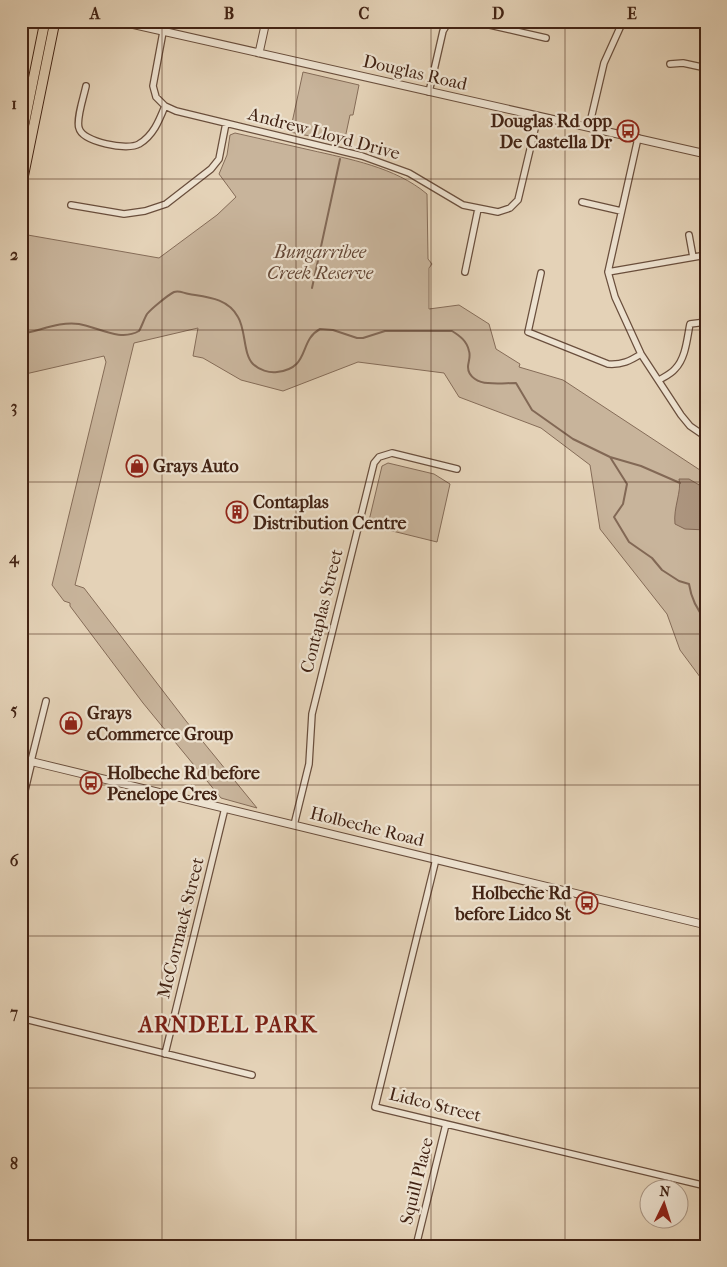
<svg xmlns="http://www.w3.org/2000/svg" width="727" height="1267" font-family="'IM FELL French Canon',serif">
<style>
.green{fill:#c8b49b;stroke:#856c58}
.water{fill:#ad9680;stroke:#826855}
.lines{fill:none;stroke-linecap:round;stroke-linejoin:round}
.stream{stroke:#826855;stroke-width:2}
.minor-casing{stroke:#6a4f3d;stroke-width:8}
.tertiary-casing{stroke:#6a4f3d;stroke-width:9}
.primary-casing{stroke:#422314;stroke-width:11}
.minor{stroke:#ede2d0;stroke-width:5.5}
.tertiary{stroke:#ede2d0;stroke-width:7}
.primary{stroke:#e4d2b7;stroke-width:9}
.grid{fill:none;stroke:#422314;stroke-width:1;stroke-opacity:0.55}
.labels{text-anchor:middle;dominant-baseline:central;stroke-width:4.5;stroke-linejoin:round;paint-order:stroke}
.street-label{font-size:18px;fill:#422314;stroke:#ede2d0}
.poi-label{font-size:18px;font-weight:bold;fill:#422314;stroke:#ede2d0;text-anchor:start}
.park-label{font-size:18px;font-style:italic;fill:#644736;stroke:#ede2d0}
.district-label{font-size:22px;font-weight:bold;letter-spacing:1px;fill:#7a1f14;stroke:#ede2d0}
.neatline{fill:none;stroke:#422314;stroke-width:2}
.grid-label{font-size:16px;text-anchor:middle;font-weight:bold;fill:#422314}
</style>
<rect width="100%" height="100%" fill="#e4d2b7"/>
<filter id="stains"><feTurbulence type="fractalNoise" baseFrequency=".004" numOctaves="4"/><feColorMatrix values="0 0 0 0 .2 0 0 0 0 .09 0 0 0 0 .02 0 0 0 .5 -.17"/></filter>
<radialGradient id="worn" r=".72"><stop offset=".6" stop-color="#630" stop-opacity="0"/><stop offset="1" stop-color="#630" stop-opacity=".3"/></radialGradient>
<path class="green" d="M303,72L359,85L353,115H350L344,143L290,132Z
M235,133C260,139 285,144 310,150C349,159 395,167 427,194L428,259L432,264L429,268V309L459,305L489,324L496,349L520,364L519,367L563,380L706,474V685L680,650L667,614L600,529L590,465L541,428L459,397L444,373L358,362L283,391L241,380L203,358L193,356L198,328L134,343L75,585L84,588L186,721L257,808L221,798L143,703L70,606V603L64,601L52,585L106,362L104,356L21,375V235L22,234L159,258L217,215L236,197L219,174L227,155L230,135Z
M388,463L434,474L450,484L437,542L368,525L382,466Z"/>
<path class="water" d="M679,479H689L706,489V530L685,529L675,524C673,508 682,491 679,479Z"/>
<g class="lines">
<path class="stream" d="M312,288L340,159
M21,334C40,331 59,321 79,324C98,327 120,342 139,331C142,326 144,319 147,314C151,309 168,295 174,292C179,290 183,293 189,294C207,297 228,298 238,317C246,330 243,354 253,364C259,370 269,373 277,372C311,368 298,341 320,329L333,330L357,338H363L385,331H452C460,336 467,341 469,351C471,357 468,362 468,367C468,377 479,383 488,383C497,384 507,383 516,383L532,410L573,439L610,457L627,484L623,504L614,517L629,542L652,558L662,570L679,581L689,584C691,597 697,610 706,620
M610,457L641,466L680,483"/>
<g class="minor-casing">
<path id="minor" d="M472,21L546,38
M163,32L153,86L156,97L165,106L176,111L362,156L409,173L463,205L498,212L510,208L518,200L538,116
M670,64L683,63L706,68
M86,86C84,96 76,119 79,128C82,142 128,151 139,144C153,136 159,121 165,106
M429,92L443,31L449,21
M589,127L604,63L623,21
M638,138L608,272L615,297L641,354L681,415L690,426L706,437
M582,202L621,211
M71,205L124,214L145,211L166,204L211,169L219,159L226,123
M689,235L693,257
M465,272L478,209
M608,272L706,255
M541,273L528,332L608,364C622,365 630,361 641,354
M659,380C664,377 671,374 675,369C686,358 687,338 690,324L706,322
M31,761L46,701
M21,807L32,761
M294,825L309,764L312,714L374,463L379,457L392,453L457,469
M436,859L375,1107L706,1186
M21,1018L252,1075
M165,1054L225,808
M416,1246L446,1124"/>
</g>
<g class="tertiary-casing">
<path id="tertiary" d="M118,21L706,154
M259,53L266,21
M21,759L706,925"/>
</g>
<g class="primary-casing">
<path id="primary" d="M21,140L45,21
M21,188L55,21"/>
</g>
<use href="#minor" class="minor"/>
<use href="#tertiary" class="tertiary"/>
<use href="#primary" class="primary"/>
</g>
<path class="grid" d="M162,21V1246M296,21V1246M431,21V1246M565,21V1246M21,179H706M21,330H706M21,482H706M21,634H706M21,785H706M21,936H706M21,1088H706"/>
<defs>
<g id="bus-ring" transform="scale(1.125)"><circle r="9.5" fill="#ede2d0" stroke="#8f2418" stroke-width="1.5"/><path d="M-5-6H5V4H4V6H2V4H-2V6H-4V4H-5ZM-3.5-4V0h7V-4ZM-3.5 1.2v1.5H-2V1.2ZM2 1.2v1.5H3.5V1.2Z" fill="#8f2418"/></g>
<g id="shop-ring" transform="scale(1.125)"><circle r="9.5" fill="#ede2d0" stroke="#8f2418" stroke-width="1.5"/><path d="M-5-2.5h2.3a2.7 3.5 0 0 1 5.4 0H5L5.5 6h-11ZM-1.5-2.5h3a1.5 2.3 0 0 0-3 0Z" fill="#8f2418"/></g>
<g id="building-ring" transform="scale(1.125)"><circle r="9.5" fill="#ede2d0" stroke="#8f2418" stroke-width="1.5"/><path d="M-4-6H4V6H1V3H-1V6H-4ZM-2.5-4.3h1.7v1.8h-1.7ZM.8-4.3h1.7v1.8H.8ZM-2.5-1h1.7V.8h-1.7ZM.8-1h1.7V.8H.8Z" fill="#8f2418"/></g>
</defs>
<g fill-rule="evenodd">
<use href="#bus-ring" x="628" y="131"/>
<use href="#shop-ring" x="137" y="466"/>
<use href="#building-ring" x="237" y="512"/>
<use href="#shop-ring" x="71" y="723"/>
<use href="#bus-ring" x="91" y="783"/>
<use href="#bus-ring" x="587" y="903"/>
</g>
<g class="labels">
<g class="street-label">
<text transform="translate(415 73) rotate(13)">Douglas Road</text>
<text transform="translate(324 134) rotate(15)">Andrew Lloyd Drive</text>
<text transform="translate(322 611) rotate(-76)">Contaplas Street</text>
<text transform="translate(367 827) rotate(14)">Holbeche Road</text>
<text transform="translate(181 928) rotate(-76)">McCormack Street</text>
<text transform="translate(435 1105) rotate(14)">Lidco Street</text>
<text transform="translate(417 1181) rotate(-76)">Squill Place</text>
</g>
<g class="poi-label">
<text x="612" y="121" text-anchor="end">Douglas Rd opp<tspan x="612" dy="21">De Castella Dr</tspan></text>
<text x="153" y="466">Grays Auto</text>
<text x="253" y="502">Contaplas<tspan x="253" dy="21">Distribution Centre</tspan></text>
<text x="87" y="713">Grays<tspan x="87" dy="21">eCommerce Group</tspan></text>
<text x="107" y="773">Holbeche Rd before<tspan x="107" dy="21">Penelope Cres</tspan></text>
<text x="571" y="893" text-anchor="end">Holbeche Rd<tspan x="571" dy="21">before Lidco St</tspan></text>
</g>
<g class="park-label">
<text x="320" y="252">Bungarribee<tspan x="320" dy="21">Creek Reserve</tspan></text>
</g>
<g class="district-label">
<text x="228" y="1025">ARNDELL PARK</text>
</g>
</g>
<rect width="727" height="1267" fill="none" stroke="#e4d2b7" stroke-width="55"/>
<g transform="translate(664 1204) rotate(4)"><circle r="24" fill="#ede2d0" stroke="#a99685"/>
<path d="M0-4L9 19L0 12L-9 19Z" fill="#8f2418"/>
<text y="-8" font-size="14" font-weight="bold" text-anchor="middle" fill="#422314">N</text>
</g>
<rect x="28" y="28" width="672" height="1212" class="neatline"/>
<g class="grid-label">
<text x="95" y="19">A</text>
<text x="229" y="19">B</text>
<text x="364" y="19">C</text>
<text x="498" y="19">D</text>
<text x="632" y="19">E</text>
<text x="14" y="109">1</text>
<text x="14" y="260">2</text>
<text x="14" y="412">3</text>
<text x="14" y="563">4</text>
<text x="14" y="715">5</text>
<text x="14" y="866">6</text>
<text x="14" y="1018">7</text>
<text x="14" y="1169">8</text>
</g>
<rect width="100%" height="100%" filter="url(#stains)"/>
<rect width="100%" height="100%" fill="url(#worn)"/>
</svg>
